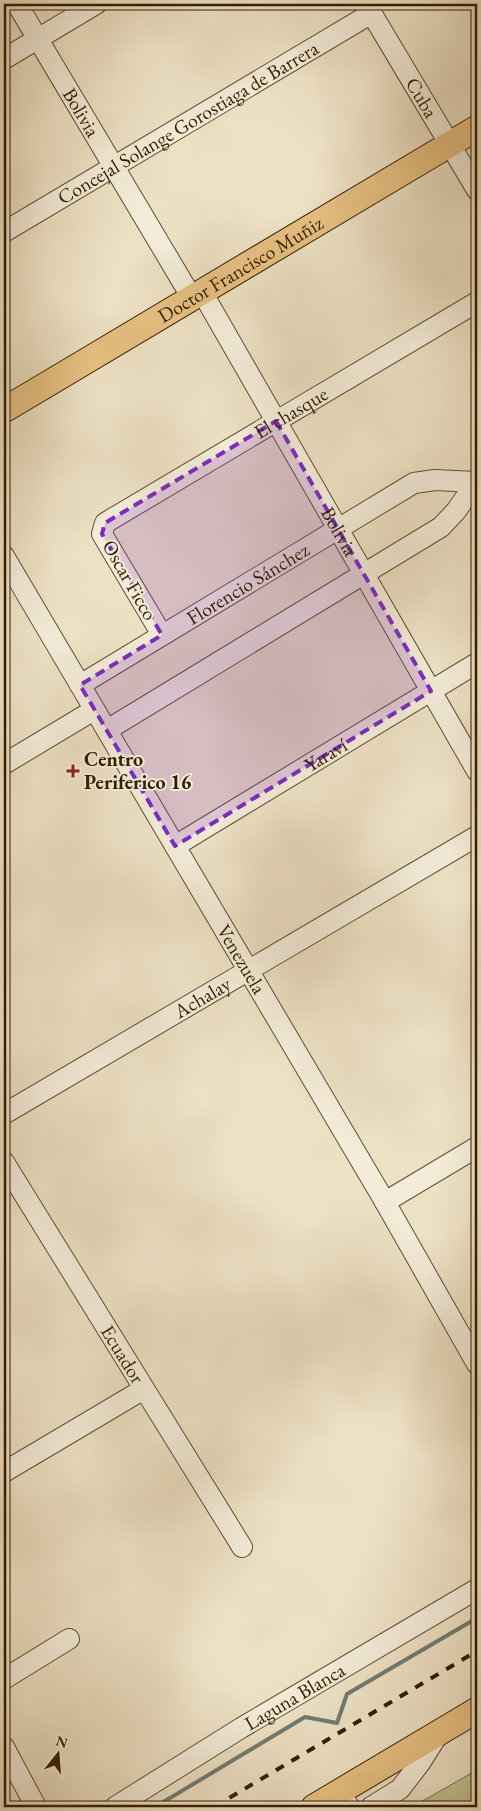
<svg xmlns="http://www.w3.org/2000/svg" width="481" height="1811" font-family="'EB Garamond',serif">
<style>
.green{fill:#bfc190;stroke:#786f48}
.lines{fill:none;stroke-linecap:round;stroke-linejoin:round}
.stream{stroke:#717c71;stroke-width:4}
.minor-casing{stroke:#614e31;stroke-width:22}
.major-casing{stroke:#321d00;stroke-width:27}
.minor{stroke:#f3ecd9;stroke-width:20}
.major{stroke:#e6c082;stroke-width:25}
.rail{stroke:#321d00;stroke-width:4;stroke-dasharray:9 9;stroke-linecap:butt}
.marked{fill:#7b2cbf;fill-opacity:0.2;stroke:#7b2cbf;stroke-width:4;stroke-dasharray:10 6;stroke-linejoin:round}
.poi-dot{fill:#8f2418;stroke:#f3ecd9;stroke-width:2}
.labels{text-anchor:middle;dominant-baseline:central;stroke-width:4;stroke-linejoin:round;paint-order:stroke}
.street-label{font-size:20px;fill:#321d00;stroke:#f3ecd9}
.poi-label{font-size:20px;font-weight:bold;fill:#321d00;stroke:#f3ecd9;text-anchor:start}
</style>
<rect width="100%" height="100%" fill="#ede1c4"/>
<filter id="stains"><feTurbulence type="fractalNoise" baseFrequency=".004" numOctaves="4"/><feColorMatrix values="0 0 0 0 .2 0 0 0 0 .09 0 0 0 0 .02 0 0 0 .5 -.17"/></filter>
<radialGradient id="worn" r=".72"><stop offset=".6" stop-color="#630" stop-opacity="0"/><stop offset="1" stop-color="#630" stop-opacity=".3"/></radialGradient>
<path class="green" d="M477,1770V1807H412Z"/>
<g class="lines">
<path class="stream" d="M155,1807L305,1717L337,1723L347,1694L477,1618"/>
<g class="minor-casing">
<g id="minor">
<path id="s1" d="M17,4L192,298"/>
<path id="s2" d="M366,4L477,190"/>
<path d="M4,59L96,4"/>
<path id="s3" d="M4,232L372,13"/>
<path id="s4" d="M202,292L477,771"/>
<path id="s5" d="M4,556L385,1202L477,1364"/>
<path id="s6" d="M162,635L102,534L105,523L477,302"/>
<path id="s7" d="M80,685L414,483L435,480L476,482"/>
<path d="M107,730L441,527L456,511L477,481"/>
<path d="M4,764L94,710"/>
<path id="s8" d="M175,846L477,663"/>
<path id="s9" d="M4,1114L477,836"/>
<path id="s10" d="M4,1162L242,1547"/>
<path d="M385,1202L477,1147"/>
<path d="M4,1472L144,1389"/>
<path d="M4,1679L69,1639"/>
<path d="M4,1747L36,1807"/>
<path d="M340,1792L349,1807"/>
<path id="s11" d="M115,1807L241,1728L477,1589"/>
<path d="M371,1807L400,1789L420,1763L439,1733"/>
</g>
</g>
<g class="major-casing">
<g id="major">
<path id="s12" d="M4,410L477,128"/>
<path d="M314,1807L477,1710"/>
</g>
</g>
<use href="#minor" class="minor"/>
<use href="#major" class="major"/>
<path class="rail" d="M214,1807L477,1651"/>
</g>
<path class="marked" d="M276,421L431,691L175,846L80,685L162,635L102,534L105,523Z"/>
<path class="poi-dot" d="M70.5 763.5h5v5h5v5h-5v5h-5v-5h-5v-5h5z"/>
<g class="labels">
<g class="street-label">
<text stroke="none"><textPath href="#s2" startOffset="109">Cuba</textPath></text>
<text stroke="none"><textPath href="#s1" startOffset="126">Bolivia</textPath></text>
<text stroke="none"><textPath href="#s3" startOffset="214">Concejal Solange Gorostiaga de Barrera</textPath></text>
<text stroke="none"><textPath href="#s12" startOffset="275">Doctor Francisco Muñiz</textPath></text>
<text stroke="none"><textPath href="#s6" startOffset="345">El chasque</textPath></text>
<text stroke="none"><textPath href="#s4" startOffset="276">Bolivia</textPath></text>
<text transform="translate(130 580) rotate(60)">Oscar Ficco</text>
<text stroke="none"><textPath href="#s7" startOffset="196">Florencio Sánchez</textPath></text>
<text stroke="none"><textPath href="#s8" startOffset="176">Yaraví</textPath></text>
<text stroke="none"><textPath href="#s5" startOffset="468">Venezuela</textPath></text>
<text stroke="none"><textPath href="#s9" startOffset="230">Achalay</textPath></text>
<text stroke="none"><textPath href="#s10" startOffset="226">Ecuador</textPath></text>
<text stroke="none"><textPath href="#s11" startOffset="211">Laguna Blanca</textPath></text>
</g>
<g class="poi-label">
<text x="84" y="759">Centro<tspan x="84" dy="23">Periferico 16</tspan></text>
</g>
</g>
<rect width="481" height="1811" fill="none" stroke="#ede1c4" stroke-width="20"/>
<rect x="5" y="5" width="471" height="1801" fill="none" stroke="#321d00" stroke-width="2.5"/>
<rect x="10" y="10" width="461" height="1791" fill="none" stroke="#321d00"/>
<g transform="translate(58 1754) rotate(17)" stroke="#f3ecd9" stroke-width="4" paint-order="stroke">
<path d="M0-4L9 19L0 12L-9 19Z" fill="#321d00"/>
<text y="-8" font-size="14" font-weight="bold" text-anchor="middle" fill="#321d00">N</text>
</g>
<rect width="100%" height="100%" filter="url(#stains)"/>
<rect width="100%" height="100%" fill="url(#worn)"/>
</svg>
